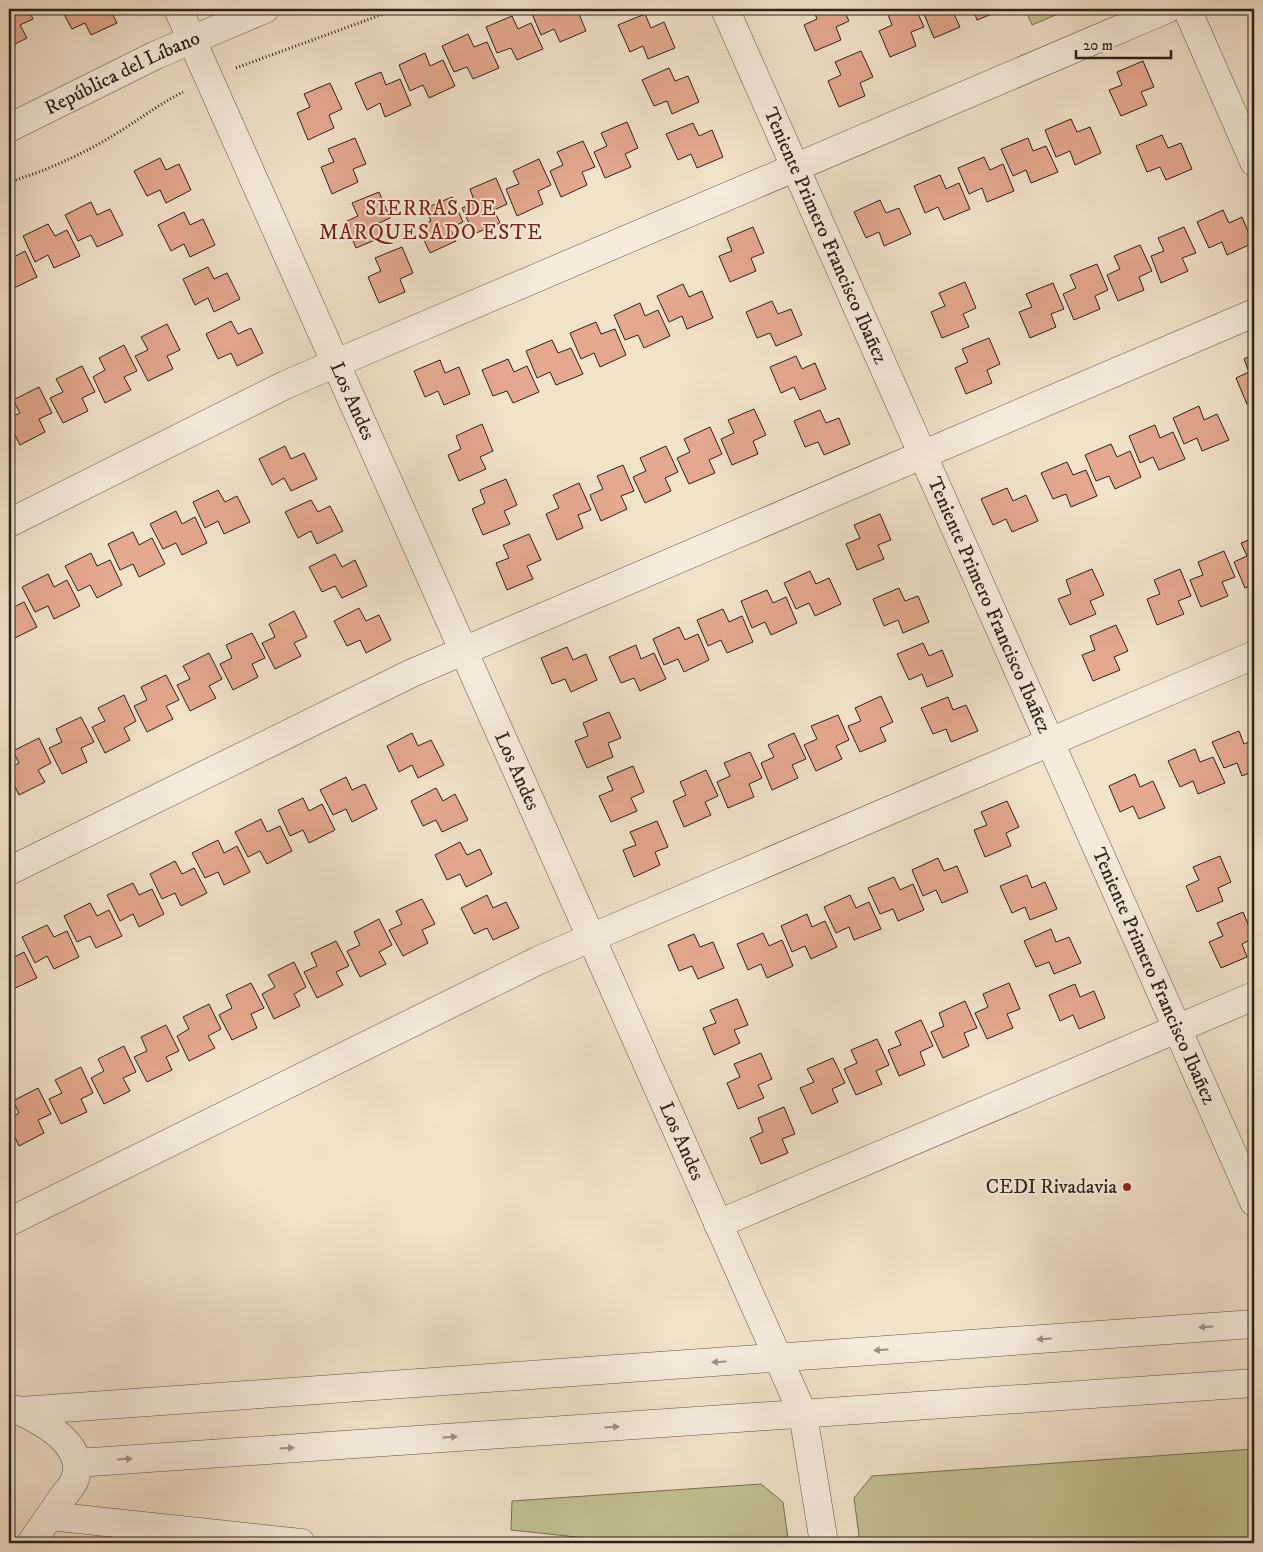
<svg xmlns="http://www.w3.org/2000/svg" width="1263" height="1552" font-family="'IM FELL DW Pica',serif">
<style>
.green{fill:#c2c091;stroke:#787154}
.building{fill:#e4a88f;stroke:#2d2218}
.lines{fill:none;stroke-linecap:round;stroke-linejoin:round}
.minor-casing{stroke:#5e5244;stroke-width:29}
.path{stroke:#2d2218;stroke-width:3;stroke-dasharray:1 2.5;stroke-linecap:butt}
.minor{stroke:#f6ecdd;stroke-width:28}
.oneway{fill:#9c9184}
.poi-dot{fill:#8f2418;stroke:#f6ecdd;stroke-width:2}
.labels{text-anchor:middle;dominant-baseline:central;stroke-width:4;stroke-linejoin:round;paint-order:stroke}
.street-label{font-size:20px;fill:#2d2218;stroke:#f6ecdd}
.poi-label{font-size:20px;fill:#2d2218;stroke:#f6ecdd;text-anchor:end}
.neighbourhood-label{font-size:21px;letter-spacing:1px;fill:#7a1f14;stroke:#f6ecdd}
</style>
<rect width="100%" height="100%" fill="#f1e2ca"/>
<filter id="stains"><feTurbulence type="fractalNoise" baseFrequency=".004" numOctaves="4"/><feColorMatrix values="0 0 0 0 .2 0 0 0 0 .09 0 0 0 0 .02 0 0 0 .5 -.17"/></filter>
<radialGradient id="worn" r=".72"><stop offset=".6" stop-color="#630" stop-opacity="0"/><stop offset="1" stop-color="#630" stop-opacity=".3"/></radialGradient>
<path class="green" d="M1025,9H1070L1032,25Z
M1254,1449V1543H860L854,1498L872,1476Z
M761,1484L783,1502L788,1538L782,1543H632L511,1530L512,1501Z"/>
<path class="building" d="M9,9H28L33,19L20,25L27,38L9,47Z
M61,9H110L117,23L91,35L85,23L72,29Z
M530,9H561L562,10L577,9L586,31L560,42L554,29L541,35Z
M813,9H843L849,21L836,27L841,40L815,51L804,25L817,19Z
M894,9H916L924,27L911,32L916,46L890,57L879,31L892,25L887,12Z
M931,9H967L954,14L960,27L934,38L923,12Z
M973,9H1004L977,20Z
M645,14L651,28L664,22L675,48L648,59L643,46L630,52L618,25Z
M512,16L518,29L531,23L543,49L517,60L511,48L497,53L486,27Z
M468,34L474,47L487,42L499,68L473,79L467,67L454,72L442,46Z
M861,51L873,77L860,83L865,96L839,107L828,81L841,75L835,62Z
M425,53L430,66L443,60L455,86L429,98L423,85L410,91L399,65Z
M1143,61L1154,87L1141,92L1147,105L1121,116L1109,90L1122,85L1117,72Z
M669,68L675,81L688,76L699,102L672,114L667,101L654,106L642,80Z
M381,72L386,85L400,79L411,105L385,117L380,103L367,110L355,83Z
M330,83L342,109L329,115L334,128L308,140L297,113L310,107L304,94Z
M1071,119L1077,132L1090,127L1101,153L1075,165L1070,151L1056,157L1045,130Z
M627,122L638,148L625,154L631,167L605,178L594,152L607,146L601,133Z
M693,123L699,136L712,130L723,157L697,168L691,154L678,160L666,134Z
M1162,135L1168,148L1181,143L1192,169L1166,180L1160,167L1147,172L1136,146Z
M355,138L366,164L353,169L358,182L332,194L321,167L334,162L328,149Z
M1028,138L1033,151L1046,146L1058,172L1031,183L1026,170L1013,176L1001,149Z
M583,141L595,167L582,172L587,185L561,197L550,171L563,165L557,152Z
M984,157L990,170L1003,164L1014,191L987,202L982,188L969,194L958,168Z
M160,158L166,170L179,164L191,190L166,203L160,190L147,196L134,171Z
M539,159L551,185L538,191L543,204L517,216L506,189L519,184L513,171Z
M940,175L946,189L959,183L970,209L944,220L938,207L925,213L914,186Z
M496,178L507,204L494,210L500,223L474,234L462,208L475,203L470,189Z
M379,192L390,218L377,224L382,237L356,248L345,222L358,216L352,203Z
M452,197L463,222L450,228L456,241L430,253L418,227L431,221L426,208Z
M880,200L886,213L899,208L911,234L884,246L879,232L866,238L854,212Z
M91,202L97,215L110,209L123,235L97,247L91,235L78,241L65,215Z
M1223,210L1229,223L1242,217L1253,243L1227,255L1222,242L1209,248L1197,222Z
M184,212L190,225L203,219L215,245L190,257L184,244L171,251L158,225Z
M48,224L55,236L67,230L80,256L54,268L48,255L35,262L23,236Z
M753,227L764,253L751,258L756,271L730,282L719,256L732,251L727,238Z
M1184,227L1196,253L1182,258L1188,271L1161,283L1151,256L1164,251L1158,238Z
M1140,245L1152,271L1139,277L1144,290L1118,301L1107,275L1120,269L1114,256Z
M402,247L413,273L400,279L405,292L379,303L368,277L381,271L375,258Z
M9,251L12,258L25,251L37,277L12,289L9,283Z
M1097,264L1108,290L1095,296L1100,309L1074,320L1063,294L1076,288L1070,275Z
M208,267L214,279L227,273L240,299L214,312L208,298L195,305L183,279Z
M965,282L976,308L963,314L969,327L942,338L931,312L945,306L939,293Z
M1053,283L1064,309L1051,314L1056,327L1030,338L1019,312L1032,307L1026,294Z
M683,284L689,297L702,291L713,318L687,329L682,316L669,322L657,296Z
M772,301L778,314L791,309L802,335L776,346L770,333L757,338L746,312Z
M640,303L645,316L658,310L670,336L644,348L638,335L625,340L614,315Z
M231,321L238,334L251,328L263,353L237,366L231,353L218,359L206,334Z
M596,322L601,334L615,329L626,355L600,367L594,353L581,359L570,333Z
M167,324L180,350L167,356L173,369L148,381L135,356L148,350L141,337Z
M989,338L1000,364L987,370L992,383L966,394L955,368L968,362L962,349Z
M552,340L558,353L571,348L583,374L556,385L550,372L537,378L526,351Z
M124,345L137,371L124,377L131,390L105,403L93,377L105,370L99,358Z
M1254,354V401L1247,404L1236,378L1249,372L1244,359Z
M796,356L802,369L815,363L826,389L800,400L794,387L781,393L770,367Z
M508,359L514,372L527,366L539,392L513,403L507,391L493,396L482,370Z
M440,360L445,373L459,367L470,394L444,405L438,391L425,397L414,371Z
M82,366L95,392L82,398L88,411L63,423L50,398L63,392L56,379Z
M39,387L52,413L39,419L45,432L20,445L9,423V418L20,413L13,400Z
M1199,406L1204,420L1217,414L1229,440L1202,451L1197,438L1184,444L1173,418Z
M754,409L766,435L753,441L758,454L732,465L721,439L734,433L728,420Z
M820,410L826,423L839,418L850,444L824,455L818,442L805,447L794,421Z
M482,424L493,451L480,457L486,469L459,481L448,455L461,449L456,436Z
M1155,425L1160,438L1173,432L1185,459L1159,470L1153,457L1140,463L1129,436Z
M710,427L722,454L709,460L715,473L689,484L677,458L690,452L684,439Z
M1111,444L1117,457L1130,451L1141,477L1115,489L1109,476L1096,481L1085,455Z
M285,446L291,459L304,453L317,479L291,491L284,478L272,485L259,459Z
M666,446L678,472L665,478L671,491L645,503L633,477L646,471L640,458Z
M1067,462L1073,475L1086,470L1097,496L1071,507L1066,494L1053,499L1041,473Z
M623,465L634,491L621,496L627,509L601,521L590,495L603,489L597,476Z
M506,479L517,505L504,511L510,524L483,535L472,509L485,503L480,490Z
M579,483L591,510L578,515L583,528L557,540L546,514L559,508L553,495Z
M1007,488L1013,501L1026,495L1038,521L1012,532L1006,519L993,525L981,499Z
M218,490L225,502L237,496L250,522L224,534L218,521L205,528L193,502Z
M311,500L318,512L330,506L343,531L317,544L311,531L298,538L285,512Z
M176,511L182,524L195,517L207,543L182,555L176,543L163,549L150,524Z
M880,514L891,540L878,545L884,559L857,570L846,544L860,538L854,525Z
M133,532L139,545L152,538L165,564L139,577L133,564L120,570L108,544Z
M529,534L541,560L527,566L533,579L507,590L496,563L509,558L503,545Z
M1254,538V584L1245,588L1234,562L1247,556L1241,543Z
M1224,551L1235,577L1222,582L1228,596L1201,607L1190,580L1203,575L1198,562Z
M91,553L97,566L110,560L122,585L97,598L90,585L78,591L65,566Z
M335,554L342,567L355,560L367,586L342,598L335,586L322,592L309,567Z
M1092,569L1104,595L1090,601L1096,614L1070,625L1058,599L1071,594L1066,580Z
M1180,569L1191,596L1178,601L1184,614L1157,625L1147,599L1160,594L1154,580Z
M810,571L816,584L829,578L841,604L815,616L809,603L796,609L784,583Z
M48,574L54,587L67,580L80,606L54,619L48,606L35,612L22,587Z
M899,588L905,601L918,596L929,622L903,633L898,620L884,626L873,599Z
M767,590L773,603L786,597L797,623L771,635L765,622L752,628L741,601Z
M9,602L12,608L24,602L37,627L11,640L9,635Z
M359,608L366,621L379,615L391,640L366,653L360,640L347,646L334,621Z
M723,609L729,622L742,616L753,642L727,653L721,640L708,646L697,620Z
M294,611L307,637L294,643L301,656L275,669L262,643L275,637L269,624Z
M1116,625L1128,651L1114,657L1120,670L1093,681L1082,655L1095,650L1090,636Z
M679,627L685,640L698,634L709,660L684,672L678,659L664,665L653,639Z
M252,633L265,658L252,664L258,677L233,690L220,664L232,658L226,645Z
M923,643L929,656L942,650L953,676L927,687L922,674L909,680L897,654Z
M636,645L641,659L654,653L666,679L640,691L634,678L621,683L609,657Z
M567,647L573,660L586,654L597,680L571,692L565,679L552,684L541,658Z
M209,653L222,679L209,686L216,698L190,711L177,685L190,679L183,666Z
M166,675L179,700L166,706L173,719L147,732L134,706L147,700L141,687Z
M124,695L136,721L124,728L130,740L105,753L92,727L105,721L98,708Z
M881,696L893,722L880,728L886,741L860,752L848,726L861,721L855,708Z
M948,697L953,710L966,705L978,731L951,742L946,729L933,734L921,708Z
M609,712L621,738L608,743L613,757L587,768L575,741L588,736L583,723Z
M838,715L849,740L836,746L842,759L816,771L804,745L817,739L811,726Z
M81,717L94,742L81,748L87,762L62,774L49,748L62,742L56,729Z
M1239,731L1244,744L1254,740V771L1242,776L1237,763L1224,768L1212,742Z
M412,733L418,746L431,740L444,765L418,778L412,765L399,772L387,746Z
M794,733L806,759L792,765L798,778L772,790L761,763L774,757L768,745Z
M39,738L51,763L38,770L45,782L19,795L9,774V769L19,763L13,751Z
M1195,749L1200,762L1213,757L1225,783L1198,794L1193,781L1180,787L1168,761Z
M750,752L762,778L749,784L754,797L728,808L717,782L730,776L724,763Z
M633,766L644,792L631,798L637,811L611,822L599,796L613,790L607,777Z
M706,770L718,796L705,802L711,815L684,827L673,801L686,795L680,782Z
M1135,774L1140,787L1153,781L1165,808L1139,819L1133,806L1120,812L1109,786Z
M346,777L352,790L365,784L377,809L352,822L346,809L333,815L320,790Z
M436,788L443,801L455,794L468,820L442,832L436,820L423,826L411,801Z
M303,798L309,811L322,804L335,830L309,843L303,830L290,836L278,810Z
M1007,801L1019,827L1006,833L1011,846L985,857L974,830L987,825L981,812Z
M261,819L267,832L280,826L292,851L267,864L260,851L248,857L235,832Z
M657,821L668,847L655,852L660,865L634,877L623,850L636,845L630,832Z
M218,840L224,853L237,846L250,872L224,885L218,872L205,878L192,853Z
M460,842L467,855L480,849L492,874L466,887L460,874L447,880L435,855Z
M1220,856L1231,882L1218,888L1223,901L1197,912L1186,886L1199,880L1193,867Z
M938,858L944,871L957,866L968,892L942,903L936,890L923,896L912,870Z
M175,861L182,874L194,868L207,893L181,906L175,893L162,899L150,874Z
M1027,875L1032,888L1045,882L1057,909L1030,920L1025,907L1012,913L1000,886Z
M894,877L900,890L913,884L924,910L898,921L893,909L880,914L868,888Z
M133,883L139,895L152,889L164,914L139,927L133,914L120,921L107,895Z
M487,895L493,908L506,902L519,928L493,940L487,928L474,934L461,908Z
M850,895L856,908L869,902L881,929L854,940L849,927L836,933L824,907Z
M422,899L435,924L422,930L428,943L403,956L389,930L402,924L396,911Z
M90,903L97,916L109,910L122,936L96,948L90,936L77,942L64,916Z
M1243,912L1254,938L1242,944L1247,957L1221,968L1209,942L1223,936L1217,923Z
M807,914L812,927L825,921L837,947L811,959L805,946L792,952L781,926Z
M379,919L392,945L379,952L386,964L360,977L347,951L360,945L354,932Z
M47,925L54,937L67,931L79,957L54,969L47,956L35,963L22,937Z
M1051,929L1056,942L1069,937L1081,963L1054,974L1049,962L1036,967L1024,941Z
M763,933L769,946L782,940L793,966L767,978L761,964L748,970L737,944Z
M694,934L700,947L713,942L724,968L698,979L692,966L679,971L668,945Z
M336,941L349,966L336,972L343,985L317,998L304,972L317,966L311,953Z
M24,952L37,978L11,990L9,986V954L11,959Z
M294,962L306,987L294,994L300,1006L274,1019L262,994L275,987L268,975Z
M251,983L264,1008L251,1014L257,1028L232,1040L219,1015L232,1008L226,995Z
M1009,983L1020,1009L1007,1014L1013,1028L987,1039L975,1013L988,1007L983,994Z
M1075,984L1080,997L1094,991L1105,1018L1079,1029L1073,1015L1060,1021L1049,995Z
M737,999L748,1025L734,1030L740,1043L714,1055L703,1028L716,1023L710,1010Z
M965,1001L977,1028L964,1033L969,1046L943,1058L931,1032L944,1026L939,1013Z
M209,1004L221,1029L208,1036L215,1048L189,1061L177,1036L189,1029L183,1017Z
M921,1020L933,1046L920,1052L925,1065L899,1076L888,1050L901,1045L895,1032Z
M166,1025L179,1051L166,1057L172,1070L147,1082L134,1057L147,1051L141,1037Z
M877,1039L889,1065L876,1071L882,1084L856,1095L844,1069L857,1063L851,1050Z
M124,1046L136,1072L123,1078L130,1091L104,1104L91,1078L104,1071L98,1059Z
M761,1053L772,1079L758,1085L764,1098L738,1109L727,1083L740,1077L734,1064Z
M833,1058L845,1083L832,1089L838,1102L812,1114L800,1088L814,1082L807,1069Z
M81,1067L93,1093L81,1099L87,1112L61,1124L49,1099L62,1093L55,1080Z
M38,1088L51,1114L38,1120L44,1133L19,1146L9,1125V1119L19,1113L13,1101Z
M784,1107L795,1134L782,1139L788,1153L761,1164L750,1138L763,1132L758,1118Z"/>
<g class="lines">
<g class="minor-casing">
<g id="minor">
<path id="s1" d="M178,9L803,1414L824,1543"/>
<path id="s2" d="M725,9L1254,1202"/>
<path d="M1187,9L1254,162"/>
<path id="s3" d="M9,128L156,55L265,9"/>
<path d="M9,523L285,385L1167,9"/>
<path d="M9,871L412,673L1254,313"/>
<path d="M9,1222L539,960L1254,655"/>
<path d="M718,1224L1254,996"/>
<path d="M18,1410C43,1422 87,1445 75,1479C73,1486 66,1492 62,1498C52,1513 41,1528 31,1543"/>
<path d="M20,1411L1254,1324"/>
<path d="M77,1463L1254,1383"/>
<path d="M50,1516L301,1543"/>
</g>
</g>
<path class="path" d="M236,68L397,9
M9,182C46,171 81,155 114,135C137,121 159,104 183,92"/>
<use href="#minor" class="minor"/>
</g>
<defs><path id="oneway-solid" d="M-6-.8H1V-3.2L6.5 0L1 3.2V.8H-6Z" transform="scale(1.25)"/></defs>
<g class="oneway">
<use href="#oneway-solid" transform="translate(1206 1327) rotate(176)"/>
<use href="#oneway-solid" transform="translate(1044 1339) rotate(176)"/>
<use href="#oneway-solid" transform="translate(881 1350) rotate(176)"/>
<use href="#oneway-solid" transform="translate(719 1362) rotate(176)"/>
<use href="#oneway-solid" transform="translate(612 1427) rotate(-4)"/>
<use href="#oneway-solid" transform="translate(450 1437) rotate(-4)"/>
<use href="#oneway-solid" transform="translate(287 1448) rotate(-4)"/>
<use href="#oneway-solid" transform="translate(125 1459) rotate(-4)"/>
</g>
<circle class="poi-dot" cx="1127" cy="1187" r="5"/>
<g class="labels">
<g class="street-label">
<text stroke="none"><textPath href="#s3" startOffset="126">República del Líbano</textPath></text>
<text stroke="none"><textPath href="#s2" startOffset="248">Teniente Primero Francisco Ibañez</textPath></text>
<text stroke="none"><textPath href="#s1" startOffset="429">Los Andes</textPath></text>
<text stroke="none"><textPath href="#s2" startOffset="652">Teniente Primero Francisco Ibañez</textPath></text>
<text stroke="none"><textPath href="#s1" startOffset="834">Los Andes</textPath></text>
<text stroke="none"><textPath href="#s2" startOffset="1058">Teniente Primero Francisco Ibañez</textPath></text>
<text stroke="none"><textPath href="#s1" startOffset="1239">Los Andes</textPath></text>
</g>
<g class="poi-label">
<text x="1117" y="1187">CEDI Rivadavia</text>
</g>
<g class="neighbourhood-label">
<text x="431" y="209">SIERRAS DE<tspan x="431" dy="24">MARQUESADO ESTE</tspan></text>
</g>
</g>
<rect width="1263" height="1552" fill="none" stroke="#f1e2ca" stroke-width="30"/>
<rect x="10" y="10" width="1243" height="1532" fill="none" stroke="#2d2218" stroke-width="2.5"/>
<rect x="15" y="15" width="1233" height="1522" fill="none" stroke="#2d2218"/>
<path d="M1076 50v8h95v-8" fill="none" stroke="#2d2218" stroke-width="2.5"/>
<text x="1083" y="50" font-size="15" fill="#2d2218" stroke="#f6ecdd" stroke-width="4" paint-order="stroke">20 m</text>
<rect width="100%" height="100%" filter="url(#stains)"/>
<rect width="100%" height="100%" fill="url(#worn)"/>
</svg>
